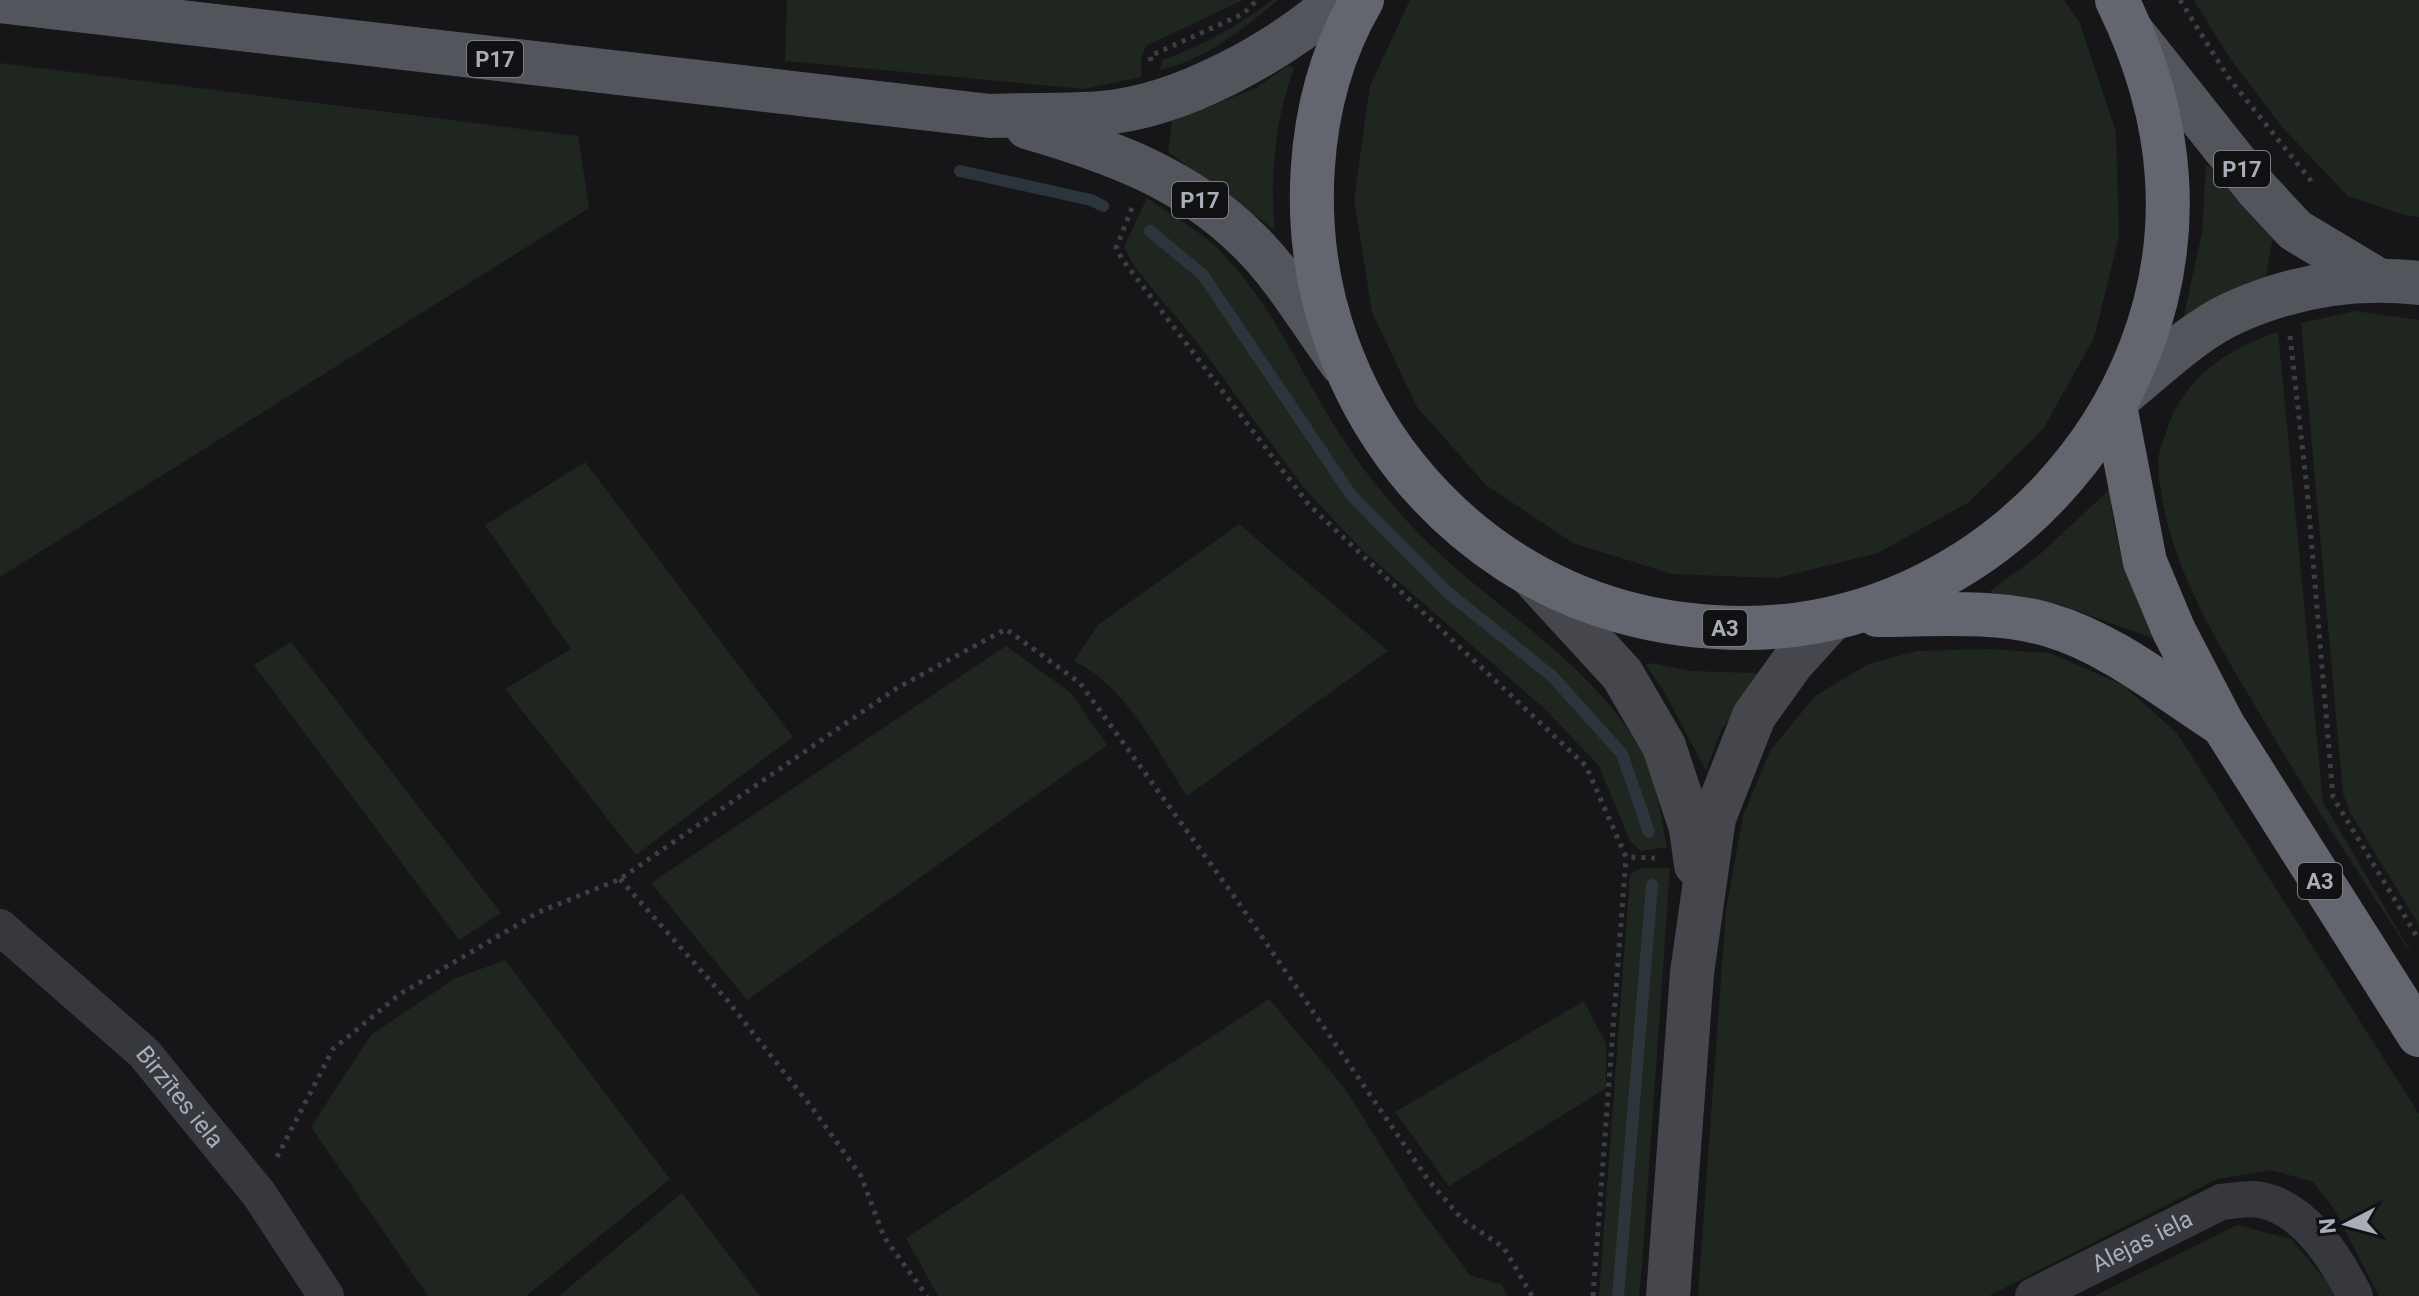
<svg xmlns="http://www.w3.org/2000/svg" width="2419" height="1296" font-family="Roboto,sans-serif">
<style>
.green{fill:#1e261f}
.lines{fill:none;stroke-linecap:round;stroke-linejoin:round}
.stream{stroke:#2c353c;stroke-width:12}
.path{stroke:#3d3f44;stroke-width:5;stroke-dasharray:4 6;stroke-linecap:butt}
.street{stroke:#37383d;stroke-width:36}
.secondary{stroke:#45474d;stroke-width:44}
.primary{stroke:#53555c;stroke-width:44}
.highway{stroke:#63666e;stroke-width:44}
.labels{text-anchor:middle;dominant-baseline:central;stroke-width:6;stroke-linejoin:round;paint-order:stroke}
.shield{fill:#111113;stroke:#7b7e86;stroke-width:2}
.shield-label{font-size:22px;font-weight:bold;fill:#a8adb8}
.street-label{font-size:24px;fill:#a8adb8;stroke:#111113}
</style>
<rect width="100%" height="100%" fill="#161618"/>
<path class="green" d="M787,0H1243L1146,46L1141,60L1142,77L1084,89L785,61Z
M1272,0H1278C1243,29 1205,60 1160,70L1162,60C1201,46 1239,26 1272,0Z
M1410,0H2064L2080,23L2116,132L2119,236L2094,338L2043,429L1969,502L1878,553L1777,578L1672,574L1573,543L1486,485L1417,407L1372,312L1354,200L1370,86Z
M2194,0H2419V217L2403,215L2348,196L2282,127L2229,57Z
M0,63L578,136L589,208L0,577Z
M1287,66L1294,67C1276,120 1269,174 1275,230L1168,152L1172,121L1256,88Z
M2206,165C2220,170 2258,222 2273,237L2265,280L2182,324L2202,233Z
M1147,198C1171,215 1201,231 1221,252C1279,311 1306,388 1353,454C1369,477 1388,500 1406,520C1477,599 1580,651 1637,743C1656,773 1660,813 1667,847L1641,851L1630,841L1599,766L1546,710L1362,550L1304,488L1196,341L1136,269L1124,247Z
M2355,311L2419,320V925L2351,814L2343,794L2301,323Z
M2278,332L2323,802L2419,966C2366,884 2312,803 2263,719C2216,640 2162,556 2158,462C2158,453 2163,442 2166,433C2182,379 2226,349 2278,332Z
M585,462L793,737L636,855L505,689L571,649L485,525Z
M2110,489C2113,543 2131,591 2155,639L2058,604L1996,596L1990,591L2039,555Z
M1239,524L1388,651L1187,796C1156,749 1126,686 1074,661L1098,625Z
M291,642L501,913L459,940L254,665Z
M1006,646L1070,692L1107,745L747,1000L651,883Z
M1988,649L2050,653L2123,685L2177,733L2419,1114V1296H2379L2334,1209L2313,1182L2271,1170L2217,1179L1989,1296H1698L1726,909L1743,816L1770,751L1815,696L1868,664L1917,651Z
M1652,663L1691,671L1755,673L1759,677L1721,731L1706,771L1665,693L1646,665Z
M1641,868H1670L1642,1267L1639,1296H1599L1630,874Z
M505,960L670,1179L526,1296H428L311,1127L371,1035L454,979Z
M1269,999L1346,1090L1417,1204L1470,1275L1502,1285L1508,1296H938L906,1238Z
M1584,1001L1606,1044V1088L1449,1186L1395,1112Z
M682,1193L760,1296H559Z
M2237,1225L2291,1239L2339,1296H2094Z"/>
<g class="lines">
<path class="stream" d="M960,171L1091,200L1103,206
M1150,231L1203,275L1351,495L1446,591L1553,677L1622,754L1649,832
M1618,1296L1652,885"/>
<path class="path" d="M2180,0L2228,77L2312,182
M1151,61L1150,56L1243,14L1257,0
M1132,208L1116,248L1122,259L1309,505L1586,766L1626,857L1655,858
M2290,336L2307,489L2333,797L2419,940
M620,879L727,1000L813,1109L861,1176L884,1237L927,1296
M277,1157L333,1049L400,994L539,912L620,879L897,688L1006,629L1080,683L1236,899L1429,1181L1462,1219L1504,1248L1532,1296
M1593,1296L1626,857"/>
<g class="street">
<path id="s1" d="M0,927L144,1053L259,1194L326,1296"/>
<path id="s2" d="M2033,1296L2221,1202C2231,1201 2242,1199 2253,1199C2302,1203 2335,1256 2355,1296"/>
</g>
<path class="secondary" d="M1531,575L1622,674L1664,746L1691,828L1696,865
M1668,1296L1692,973L1714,818L1754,716L1792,663L1832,619"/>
<path class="primary" d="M0,1L990,116C1027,114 1064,116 1101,113C1181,107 1278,52 1338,0
M2133,33L2257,189L2295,230L2375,278
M1027,127C1110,151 1186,178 1249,241C1285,276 1312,324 1342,364
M2120,397C2155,369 2193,331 2233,313C2292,286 2356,276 2419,283"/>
<path class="highway" d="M1362,0C1303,101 1298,235 1337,343C1369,433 1429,509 1509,561C1579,606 1660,628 1744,628C1981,628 2182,416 2167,178C2163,115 2144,55 2117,0
M2115,406L2145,562L2174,631L2223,725L2419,1035
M1877,615C1933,615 1994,609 2049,625C2111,643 2167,689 2220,723"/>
</g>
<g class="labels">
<g class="shield">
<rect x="467" y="41" width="56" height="36" rx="6"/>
<rect x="2214" y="151" width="56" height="36" rx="6"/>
<rect x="1172" y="182" width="56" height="36" rx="6"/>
<rect x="1703" y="610" width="44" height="36" rx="6"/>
<rect x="2298" y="863" width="44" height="36" rx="6"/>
</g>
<g class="shield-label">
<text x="495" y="59">P17</text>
<text x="2242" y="169">P17</text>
<text x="1200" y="200">P17</text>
<text x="1725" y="628">A3</text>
<text x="2320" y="881">A3</text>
</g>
<g class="street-label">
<text stroke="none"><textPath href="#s1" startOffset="248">Birzītes iela</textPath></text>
<text stroke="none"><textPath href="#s2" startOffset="122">Alejas iela</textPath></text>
</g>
</g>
<g transform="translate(2347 1224) rotate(264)" stroke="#111113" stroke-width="6" paint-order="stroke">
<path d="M0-6L14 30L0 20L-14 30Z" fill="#a8adb8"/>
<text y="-12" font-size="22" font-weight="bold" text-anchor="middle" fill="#a8adb8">N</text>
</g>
</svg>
